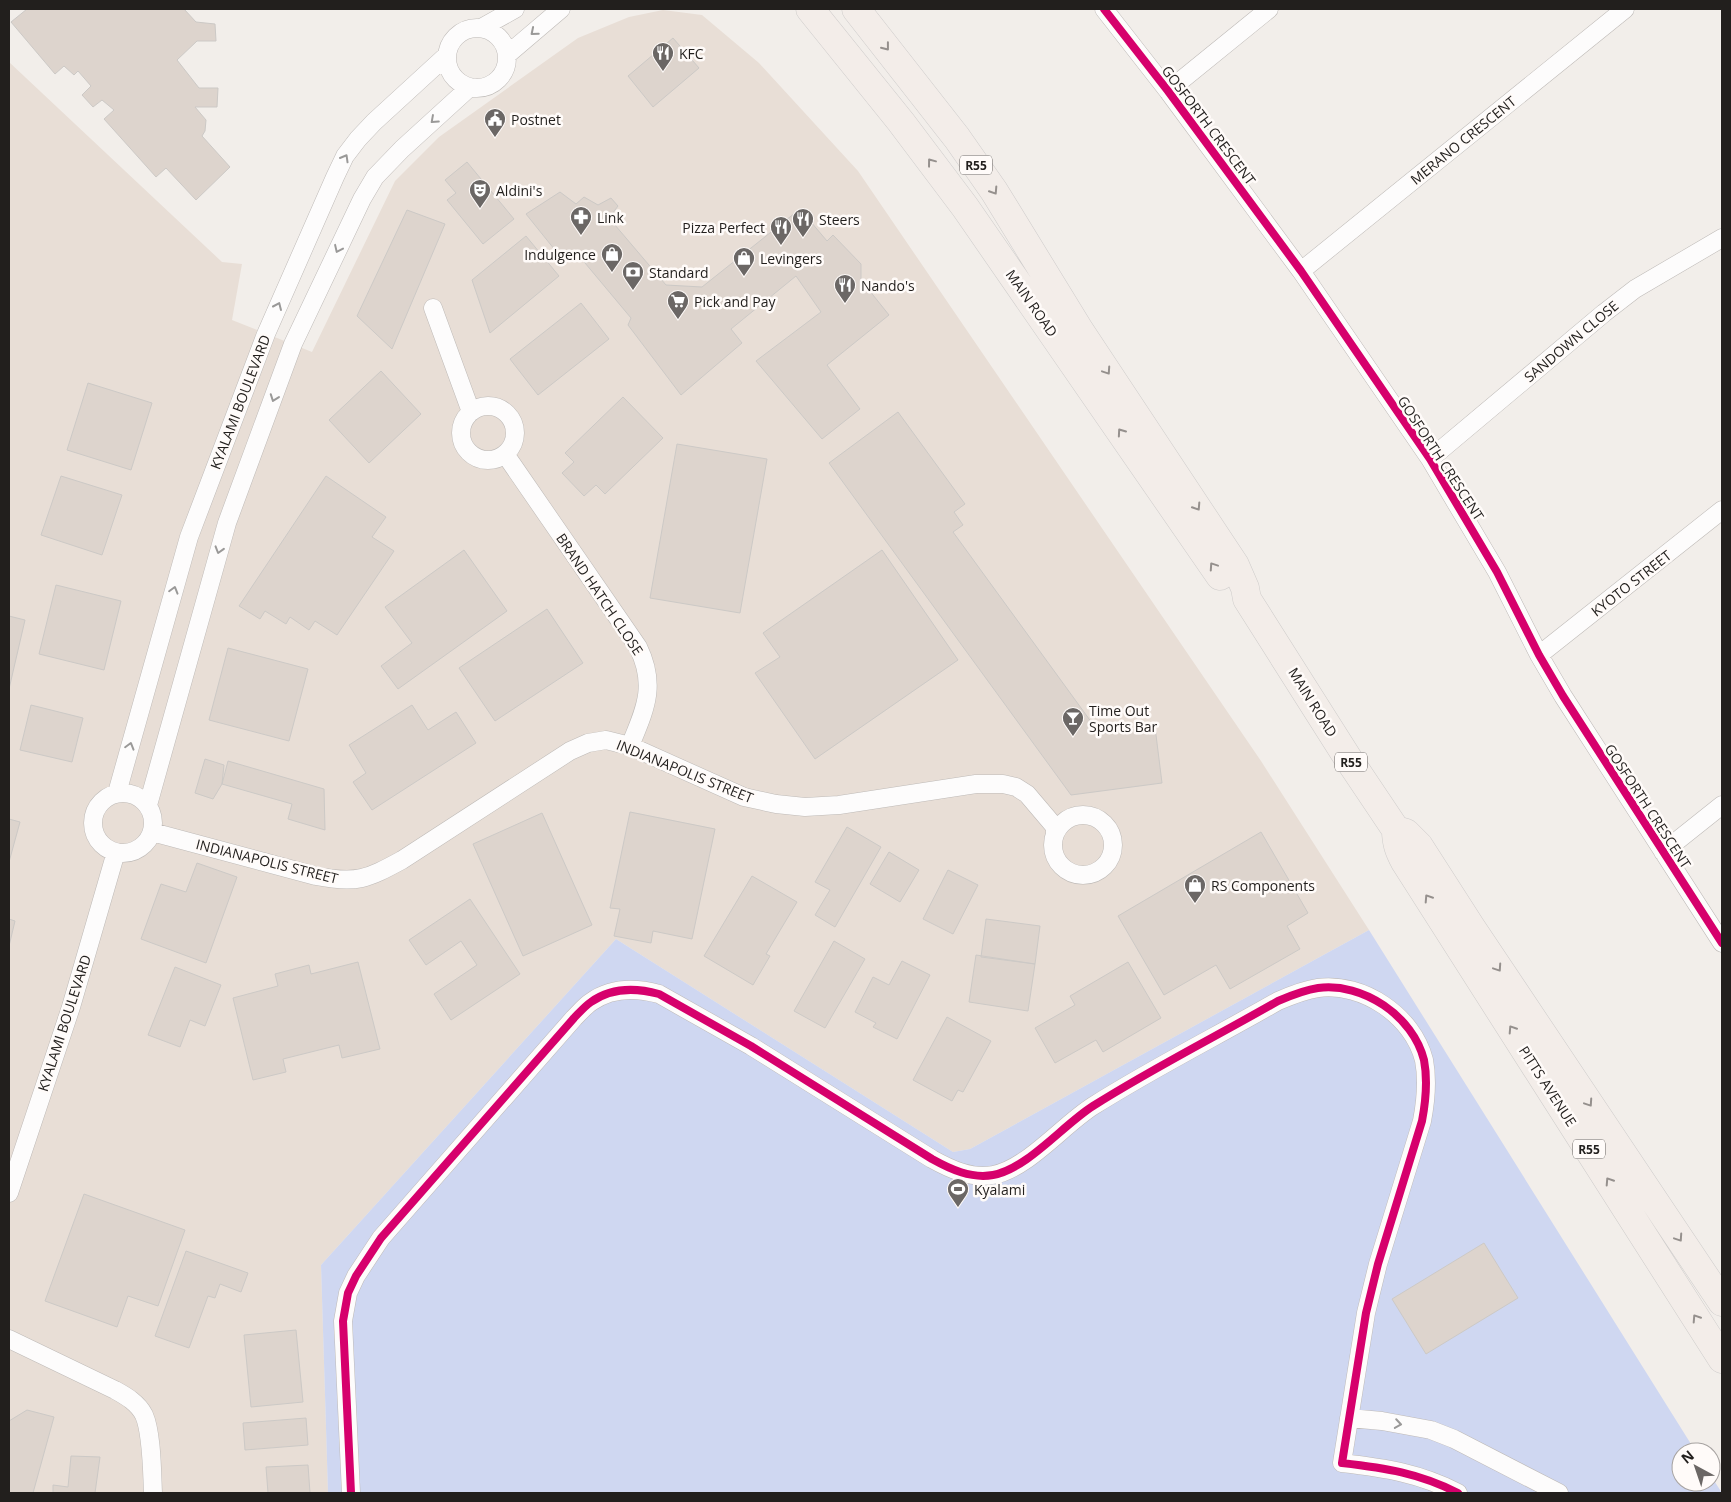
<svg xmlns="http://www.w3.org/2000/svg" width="1731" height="1502" font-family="'Open Sans',sans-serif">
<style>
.built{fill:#e8ded6}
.green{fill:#cfd7f1}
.building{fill:#ddd4cd;stroke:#ccc9c6}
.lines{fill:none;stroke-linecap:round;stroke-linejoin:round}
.street-casing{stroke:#bebab7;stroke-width:19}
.primary-casing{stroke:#cecccb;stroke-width:29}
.street{stroke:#fdfcfc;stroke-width:18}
.primary{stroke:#f3ede9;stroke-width:28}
.cycleway-casing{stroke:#fffbf9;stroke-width:11}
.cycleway{stroke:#d6006c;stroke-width:8}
.oneway{stroke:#9a9998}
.oneway2{stroke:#95908d}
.labels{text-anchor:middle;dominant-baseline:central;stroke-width:5;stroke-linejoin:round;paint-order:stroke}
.shield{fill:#fffbf9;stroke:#64615f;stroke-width:1}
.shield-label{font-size:12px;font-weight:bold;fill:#221f1d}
.poi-label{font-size:14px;fill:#221f1d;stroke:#fffbf9;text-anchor:start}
.street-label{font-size:14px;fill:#221f1d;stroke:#fffbf9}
</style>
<rect width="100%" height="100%" fill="#f2eeea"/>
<path class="built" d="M663,10L702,15L759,63L858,171L1261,761L1369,930L970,1149L953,1152L616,939L321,1265L328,1493H9V62L222,262L242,264L232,320L312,352L395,181L439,137L578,38L629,17Z"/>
<path class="green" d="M1369,930L1696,1452H1681V1482H1711V1476L1722,1493H328L321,1265L616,939L953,1152L970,1149Z"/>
<path class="building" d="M27,9H184L196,22L215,24L216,41H197L177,60L199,88H218L217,107H195L206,120L205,131L202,136L230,167L196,200L166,168L156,177L104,119L114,110L102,100L93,107L82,95L91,86L78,71L74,75L64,66L55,74L11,22Z
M673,38L699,68L653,107L628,76Z
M467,162L514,219L483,244L447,200L456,193L445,180Z
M560,192L576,204L584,197L598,205L611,198L618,206L609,218L666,285L702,287L800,209L827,241L833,235L861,264V280L889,315L827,365L860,409L822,439L756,361L821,312L796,276L731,329L742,343L681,395L628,325L631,318L580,257L563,260L526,214Z
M407,210L445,224L392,349L357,316Z
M526,236L559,276L490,333L472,280Z
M581,303L609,339L538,395L510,359Z
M381,371L421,414L369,463L329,420Z
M88,383L152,403L131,470L67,450Z
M623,397L663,438L605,494L596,485L584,496L562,473L574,462L565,453Z
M898,412L965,504L954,512L963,525L953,532L1100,734L1155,727L1162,783L1071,795L829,463Z
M677,444L767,459L740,613L650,598Z
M61,476L122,495L102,555L41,535Z
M326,476L386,517L372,537L394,551L337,635L315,621L309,630L290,617L286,624L265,611L260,619L239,606Z
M464,550L507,611L398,689L381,666L412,643L385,607Z
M882,550L958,660L815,759L755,673L780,657L763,633Z
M56,585L121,601L104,670L39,654Z
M547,609L583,663L495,721L459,668Z
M9,616L25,620L9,689Z
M228,648L308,669L289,741L209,720Z
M31,705L83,718L72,762L20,750Z
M412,705L428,730L456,712L476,743L372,810L353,782L366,773L349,745Z
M205,759L224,765L222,784L213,799L195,793Z
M228,761L324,789L325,830L288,819L292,804L222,784Z
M630,812L715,829L692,939L653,931L651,943L614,936L620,909L610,908Z
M542,813L592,925L523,956L473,844Z
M9,819L20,822L9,862Z
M847,827L881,847L835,927L815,915L830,890L815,882Z
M1261,832L1308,913L1287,926L1300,949L1230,989L1216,965L1164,995L1118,916Z
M889,852L919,870L900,902L870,884Z
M197,863L237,877L206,963L141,939L161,884L186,892Z
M948,870L978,885L953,934L923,919Z
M752,876L797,902L766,954L770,956L753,985L704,956Z
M470,899L520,974L451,1020L434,994L477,965L461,941L426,965L409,940Z
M9,919L15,921L9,946Z
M986,919L1040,926L1035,964L981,957Z
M834,941L865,959L825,1028L794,1011Z
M976,955L1035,964L1028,1011L969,1002Z
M902,961L930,975L897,1039L873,1027L876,1023L855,1012L873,977L889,985Z
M358,962L380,1049L342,1058L339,1045L283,1059L286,1072L253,1080L233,998L278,986L275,974L309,965L311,974Z
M1128,962L1161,1018L1103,1052L1096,1040L1055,1063L1035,1028L1075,1005L1070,996Z
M175,967L221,985L205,1026L190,1020L180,1047L148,1035Z
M947,1017L991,1041L963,1092L958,1090L952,1101L913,1080Z
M84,1194L185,1230L158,1306L128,1296L117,1327L45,1301Z
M1484,1243L1518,1298L1426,1354L1392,1299Z
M186,1251L248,1273L241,1292L220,1284L215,1298L208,1296L189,1348L155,1336Z
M296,1330L303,1402L251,1407L244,1335Z
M27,1410L54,1417L33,1493H9V1421Z
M306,1418L308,1445L245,1450L243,1423Z
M71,1456L100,1457L95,1493H53V1485L68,1487Z
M308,1465L310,1493H268L266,1467Z"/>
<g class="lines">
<g class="street-casing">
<path id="street" d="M1104,9L1168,91L1301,271L1430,459L1497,572L1539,655L1563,696L1722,943
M447 58a30 30 0 1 1 60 0a30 30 0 1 1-60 0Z
M481,28L515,9
M507,55L561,9
M1168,91L1269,9
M1301,271L1625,9
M433,308L471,412
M461 433a27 27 0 1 1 54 0a27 27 0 1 1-54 0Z
M505,454L638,647C657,686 645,709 630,746
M1430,459L1604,313L1635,289L1722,238
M1539,655L1722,510
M93 823a30 30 0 1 1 60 0a30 30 0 1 1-60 0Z
M117,793L189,537L266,334L335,177L345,156L358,139L374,122L446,56
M148,805L227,523L293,344L362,199L375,177L402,149L470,87
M1053 845a30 30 0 1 1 60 0a30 30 0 1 1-60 0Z
M152,832L316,876C357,884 367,879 402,860L570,751L588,743L606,740L630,746L744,797L776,804L805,807L839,805L976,784H1003L1016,787L1027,794L1055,827V834
M1663,852L1722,805
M9,1193L71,1007L116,852
M9,1339L115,1390C126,1396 138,1403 144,1415C152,1433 152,1472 153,1493
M1349,1418L1382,1421L1431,1430L1454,1439L1559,1493
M351,1493L343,1321L348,1293L356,1276L381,1238L574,1018C579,1013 585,1006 591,1002C612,987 637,988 659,994L751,1046L932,1159C950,1169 971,1179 993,1175C1027,1169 1063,1125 1093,1106C1153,1068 1217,1036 1278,1001C1292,995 1304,990 1318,988C1363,982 1413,1016 1424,1060C1428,1081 1426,1100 1422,1121L1378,1264L1366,1313L1342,1463C1385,1468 1419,1473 1458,1493"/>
</g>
<g class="primary-casing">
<path id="primary" d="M810,9L901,122L965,207L1220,576
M856,9L957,138L994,191L1080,331L1235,565L1245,588L1247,599L1349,760L1396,830C1396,843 1399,851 1405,862L1722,1359
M1396,830L1406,833L1419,846L1471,927L1722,1302"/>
</g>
<use href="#street" class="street"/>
<use href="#primary" class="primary"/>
<g class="cycleway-casing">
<path id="cycleway" d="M1104,9L1168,91L1301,271L1430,459L1497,572L1539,655L1563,696L1722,943
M351,1493L343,1321L348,1293L356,1276L381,1238L574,1018C579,1013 585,1006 591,1002C612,987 637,988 659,994L751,1046L932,1159C950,1169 971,1179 993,1175C1027,1169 1063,1125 1093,1106C1153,1068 1217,1036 1278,1001C1292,995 1304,990 1318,988C1363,982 1413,1016 1424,1060C1428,1081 1426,1100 1422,1121L1378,1264L1366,1313L1342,1463C1385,1468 1419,1473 1458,1493"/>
</g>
<use href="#cycleway" class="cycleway"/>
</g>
<defs><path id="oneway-chevron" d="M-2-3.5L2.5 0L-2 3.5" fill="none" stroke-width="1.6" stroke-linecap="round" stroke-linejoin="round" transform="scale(1.25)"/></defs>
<g class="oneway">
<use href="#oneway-chevron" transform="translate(534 32) rotate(140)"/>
<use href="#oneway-chevron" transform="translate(434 120) rotate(138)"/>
<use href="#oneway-chevron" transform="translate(345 158) rotate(-60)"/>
<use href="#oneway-chevron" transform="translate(338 249) rotate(115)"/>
<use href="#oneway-chevron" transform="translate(278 306) rotate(-66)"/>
<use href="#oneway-chevron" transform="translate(274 398) rotate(110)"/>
<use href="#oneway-chevron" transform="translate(219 550) rotate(107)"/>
<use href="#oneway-chevron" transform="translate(174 590) rotate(-74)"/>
<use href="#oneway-chevron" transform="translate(130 746) rotate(-74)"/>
<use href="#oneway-chevron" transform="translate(1398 1424) rotate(9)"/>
</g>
<g class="oneway2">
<use href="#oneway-chevron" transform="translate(886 47) rotate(52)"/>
<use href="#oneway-chevron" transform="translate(931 162) rotate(-127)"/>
<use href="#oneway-chevron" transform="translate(994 191) rotate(57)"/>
<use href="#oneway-chevron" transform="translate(1107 371) rotate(56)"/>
<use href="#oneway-chevron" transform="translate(1121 432) rotate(-125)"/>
<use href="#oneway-chevron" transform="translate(1197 507) rotate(57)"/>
<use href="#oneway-chevron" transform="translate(1213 566) rotate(-124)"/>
<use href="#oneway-chevron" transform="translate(1428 898) rotate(-123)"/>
<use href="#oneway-chevron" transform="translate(1498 968) rotate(56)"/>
<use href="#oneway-chevron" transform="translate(1512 1029) rotate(-123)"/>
<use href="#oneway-chevron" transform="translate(1589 1103) rotate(56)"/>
<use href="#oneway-chevron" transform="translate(1609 1181) rotate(-123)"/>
<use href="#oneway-chevron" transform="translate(1679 1238) rotate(56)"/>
<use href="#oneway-chevron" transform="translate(1696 1318) rotate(-123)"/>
</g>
<defs>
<g id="restaurant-pin" transform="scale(1.125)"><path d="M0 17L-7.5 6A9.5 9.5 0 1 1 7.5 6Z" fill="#6b6765" stroke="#fffbf9"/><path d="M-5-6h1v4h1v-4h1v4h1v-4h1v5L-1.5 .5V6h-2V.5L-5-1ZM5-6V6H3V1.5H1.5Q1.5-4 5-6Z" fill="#fff"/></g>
<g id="civic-pin" transform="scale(1.125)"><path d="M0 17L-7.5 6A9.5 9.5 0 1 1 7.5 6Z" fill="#6b6765" stroke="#fffbf9"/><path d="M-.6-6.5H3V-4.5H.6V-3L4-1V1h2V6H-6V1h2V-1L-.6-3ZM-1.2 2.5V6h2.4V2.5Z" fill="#fff"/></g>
<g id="theatre-pin" transform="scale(1.125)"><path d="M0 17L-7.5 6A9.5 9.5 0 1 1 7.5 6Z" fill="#6b6765" stroke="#fffbf9"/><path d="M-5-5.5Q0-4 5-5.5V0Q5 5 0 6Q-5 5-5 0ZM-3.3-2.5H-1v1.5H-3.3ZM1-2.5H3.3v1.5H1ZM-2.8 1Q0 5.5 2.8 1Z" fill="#fff"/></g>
<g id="pharmacy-pin" transform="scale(1.125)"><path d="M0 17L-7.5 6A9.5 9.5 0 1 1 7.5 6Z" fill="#6b6765" stroke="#fffbf9"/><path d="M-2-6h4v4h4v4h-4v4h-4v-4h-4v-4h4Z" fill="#fff"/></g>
<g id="shop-pin" transform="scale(1.125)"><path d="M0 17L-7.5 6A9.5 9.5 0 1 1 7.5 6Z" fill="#6b6765" stroke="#fffbf9"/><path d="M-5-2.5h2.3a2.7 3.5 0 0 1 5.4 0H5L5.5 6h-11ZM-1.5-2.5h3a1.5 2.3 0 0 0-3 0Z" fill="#fff"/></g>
<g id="bank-pin" transform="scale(1.125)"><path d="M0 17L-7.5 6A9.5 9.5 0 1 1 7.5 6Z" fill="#6b6765" stroke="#fffbf9"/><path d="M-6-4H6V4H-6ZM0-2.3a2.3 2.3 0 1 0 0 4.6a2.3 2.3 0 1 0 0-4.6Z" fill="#fff"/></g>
<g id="supermarket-pin" transform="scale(1.125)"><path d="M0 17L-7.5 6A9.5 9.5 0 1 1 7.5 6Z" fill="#6b6765" stroke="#fffbf9"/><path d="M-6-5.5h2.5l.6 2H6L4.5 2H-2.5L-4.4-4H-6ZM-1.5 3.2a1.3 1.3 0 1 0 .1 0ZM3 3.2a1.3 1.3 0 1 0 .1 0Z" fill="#fff"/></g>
<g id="bar-pin" transform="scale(1.125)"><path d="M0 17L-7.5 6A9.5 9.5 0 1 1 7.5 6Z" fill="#6b6765" stroke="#fffbf9"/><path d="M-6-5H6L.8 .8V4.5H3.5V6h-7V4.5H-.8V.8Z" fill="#fff"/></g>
<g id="stadium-pin" transform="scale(1.125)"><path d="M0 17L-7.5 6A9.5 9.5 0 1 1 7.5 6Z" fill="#6b6765" stroke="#fffbf9"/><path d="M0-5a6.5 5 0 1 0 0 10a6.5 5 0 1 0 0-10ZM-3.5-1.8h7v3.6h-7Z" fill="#fff"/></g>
</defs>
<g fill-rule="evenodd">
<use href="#restaurant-pin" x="663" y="53"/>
<use href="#civic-pin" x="495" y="119"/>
<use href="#theatre-pin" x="480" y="190"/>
<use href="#pharmacy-pin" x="581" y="217"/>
<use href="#restaurant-pin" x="803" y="219"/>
<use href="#restaurant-pin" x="781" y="227"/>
<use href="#shop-pin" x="612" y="254"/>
<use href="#shop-pin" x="744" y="258"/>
<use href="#bank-pin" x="633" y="272"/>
<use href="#restaurant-pin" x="845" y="285"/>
<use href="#supermarket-pin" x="678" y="301"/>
<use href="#bar-pin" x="1073" y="718"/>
<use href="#shop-pin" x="1195" y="885"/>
<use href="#stadium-pin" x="958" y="1189"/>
</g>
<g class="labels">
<g class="shield">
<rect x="960" y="155.5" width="32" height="19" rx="4"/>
<rect x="1335" y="752.5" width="32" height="19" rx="4"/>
<rect x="1573" y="1139.5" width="32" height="19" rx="4"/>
</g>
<g class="shield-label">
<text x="976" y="165">R55</text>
<text x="1351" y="762">R55</text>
<text x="1589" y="1149">R55</text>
</g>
<g class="poi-label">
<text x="679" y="53">KFC</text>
<text x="511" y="119">Postnet</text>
<text x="496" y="190">Aldini's</text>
<text x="597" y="217">Link</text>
<text x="819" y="219">Steers</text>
<text x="765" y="227" text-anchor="end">Pizza Perfect</text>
<text x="596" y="254" text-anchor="end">Indulgence</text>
<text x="760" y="258">Levingers</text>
<text x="649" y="272">Standard</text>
<text x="861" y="285">Nando's</text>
<text x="694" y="301">Pick and Pay</text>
<text x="1089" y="710">Time Out<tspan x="1089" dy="16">Sports Bar</tspan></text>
<text x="1211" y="885">RS Components</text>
<text x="974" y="1189">Kyalami</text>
</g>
<g class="street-label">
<text transform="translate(1209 125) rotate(53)">GOSFORTH CRESCENT</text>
<text transform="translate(1463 140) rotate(-39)">MERANO CRESCENT</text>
<text transform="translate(1032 303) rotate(55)">MAIN ROAD</text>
<text transform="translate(1571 341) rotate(-40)">SANDOWN CLOSE</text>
<text transform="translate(240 402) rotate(-69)">KYALAMI BOULEVARD</text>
<text transform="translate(1441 458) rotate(57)">GOSFORTH CRESCENT</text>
<text transform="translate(1631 583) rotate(-38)">KYOTO STREET</text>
<text transform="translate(600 594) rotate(56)">BRAND HATCH CLOSE</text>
<text transform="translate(1313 702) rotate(58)">MAIN ROAD</text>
<text transform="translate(685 771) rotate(22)">INDIANAPOLIS STREET</text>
<text transform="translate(1648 806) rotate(57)">GOSFORTH CRESCENT</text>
<text transform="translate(267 861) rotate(14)">INDIANAPOLIS STREET</text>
<text transform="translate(64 1023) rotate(-72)">KYALAMI BOULEVARD</text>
<text transform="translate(1548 1086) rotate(57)">PITTS AVENUE</text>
</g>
</g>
<rect width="1731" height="1502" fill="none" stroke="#221f1d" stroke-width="20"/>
<g transform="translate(1696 1467) rotate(320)"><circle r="24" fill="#fffbf9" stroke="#a7a3a1"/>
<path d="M0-4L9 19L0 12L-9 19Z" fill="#6b6765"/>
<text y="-8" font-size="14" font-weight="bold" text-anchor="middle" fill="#221f1d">N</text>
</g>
</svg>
